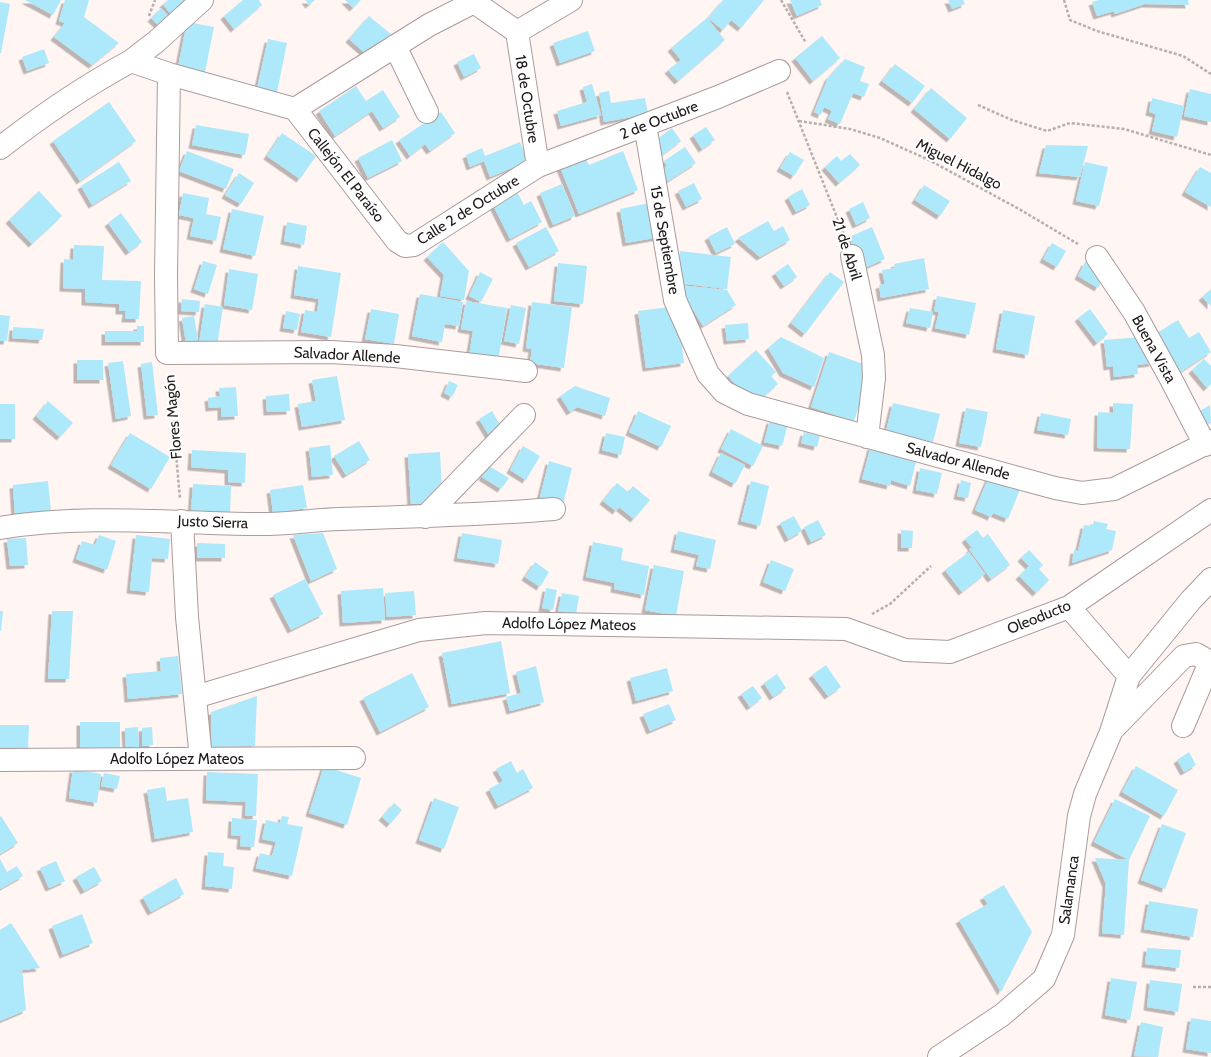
<svg xmlns="http://www.w3.org/2000/svg" width="1211" height="1057" font-family="Cabin,sans-serif">
<style>
.building{fill:#ade8fb;filter:url(#shadow)}
.lines{fill:none;stroke-linecap:round;stroke-linejoin:round}
.minor-casing{stroke:#ab9b9a;stroke-width:24}
.path{stroke:#b7afad;stroke-width:2.5;stroke-dasharray:3 2;stroke-linecap:butt}
.minor{stroke:#fff;stroke-width:22}
.labels{text-anchor:middle;dominant-baseline:central;stroke-width:4;stroke-linejoin:round;paint-order:stroke}
.street-label{font-size:15px;fill:#1e1818;stroke:#fff}
</style>
<defs>
<filter id="shadow"><feDropShadow dx="-3.5" dy="3.5" stdDeviation="0" flood-color="#0004"/></filter>
</defs>
<rect width="100%" height="100%" fill="#fff5f3"/>
<path class="building" d="M25,0H61L53,15Z
M65,0H89L84,17L119,43L92,65L54,37L65,23L59,21Z
M168,0H193L173,17L163,4Z
M243,0H259L262,5L234,29L224,16Z
M305,0H315L309,5Z
M345,0H361L353,8Z
M723,0H764L741,28L731,20L723,30L708,18Z
M790,0H820L822,5L797,16Z
M948,0H963L965,4L952,9Z
M1099,0H1188L1189,5L1145,4L1115,14L1114,11L1097,16L1092,2Z
M0,2L10,4L1,53H0Z
M161,8L171,19L161,28L151,18Z
M369,16L392,35L366,54L349,39Z
M707,18L725,40L678,81L668,70L681,60L671,48Z
M187,22L214,27L205,72L178,67Z
M588,31L595,51L560,63L553,43Z
M822,36L840,58L813,81L795,58Z
M268,39L287,43L276,97L256,93Z
M44,49L49,63L27,71L22,57Z
M474,54L481,68L464,77L457,62Z
M845,59L865,67L860,81L869,84L864,97L853,93L840,124L828,119L832,111L824,107L821,115L814,112L828,78Z
M895,64L925,86L912,103L882,81Z
M592,84L601,115L561,126L557,111L587,102L583,87Z
M356,86L366,101L383,90L400,117L383,128L372,111L335,136L319,111Z
M931,88L967,118L950,139L914,109Z
M1190,89L1211,94V122L1184,116Z
M609,91L611,103L645,98L648,114L604,122L599,93Z
M1152,98L1184,106L1177,137L1152,131L1156,114L1149,112Z
M109,102L136,141L80,181L53,141Z
M441,112L455,133L430,151L425,144L410,156L399,140Z
M196,125L249,134L245,155L192,145Z
M706,127L715,140L702,149L693,135Z
M672,128L681,141L662,155L653,142Z
M282,133L316,156L300,179L267,156Z
M392,140L402,161L368,178L358,158Z
M520,142L528,161L490,177L484,161L470,167L466,155L482,148L485,156Z
M1046,145L1088,146L1080,177L1039,173Z
M685,147L696,163L668,181L661,170L667,166L664,161Z
M187,151L234,169L226,189L179,171Z
M623,151L638,190L579,214L560,167L585,157L589,165Z
M790,152L804,160L794,176L780,168Z
M850,154L860,165L839,183L825,167L837,156L841,161Z
M119,162L131,181L92,205L81,186Z
M1085,162L1108,167L1099,206L1076,201Z
M1200,167L1211,173V207L1185,192Z
M239,173L254,183L241,204L225,195Z
M694,183L702,199L686,207L678,191Z
M562,184L575,216L553,225L540,193Z
M924,185L950,201L940,216L915,200Z
M514,186L524,205L531,201L542,222L510,239L490,199Z
M802,189L810,205L796,212L788,197Z
M39,191L62,216L32,244L9,220Z
M183,193L209,198L206,214L221,217L216,241L190,236L194,218L179,215Z
M654,202L660,237L626,243L620,209Z
M863,202L870,218L856,225L849,209Z
M232,209L264,216L255,256L223,249Z
M121,213L142,242L129,252L108,223Z
M768,221L774,231L783,226L790,240L760,257L738,238Z
M287,222L307,226L304,245L284,241Z
M546,227L559,251L529,267L516,243Z
M727,227L735,244L716,253L708,237Z
M872,227L885,259L862,269L849,237Z
M443,242L469,271L464,300L440,296L444,275L427,257Z
M1052,243L1066,251L1057,267L1043,259Z
M74,245L104,246L102,280L141,281L139,319H125L126,311H119V304L85,302V289L63,288L64,259L73,260Z
M680,251L731,257L727,289L677,283Z
M924,258L929,289L881,298L879,285L885,284L882,270L895,268L894,264Z
M203,261L217,265L208,294L194,289Z
M1085,262L1106,274L1098,288L1078,276Z
M558,263L587,266L583,304L554,301Z
M788,264L797,277L784,286L775,273Z
M298,266L341,273L331,337L301,332L305,310L317,312L319,299L294,295Z
M229,269L258,274L252,310L224,305Z
M480,272L493,279L481,302L469,296Z
M830,272L844,282L805,334L791,323Z
M678,285L727,290L736,305L703,326Z
M1211,289V306L1202,297Z
M420,294L463,302L459,326L445,324L442,342L412,336Z
M937,296L976,303L969,335L935,328L939,312L934,311Z
M182,299L200,301L199,312L181,311Z
M466,301L507,308L498,361L469,356L473,331L461,329Z
M532,302L572,307L564,368L530,363L532,349L526,348Z
M205,304L223,307L217,346L199,344Z
M511,305L526,308L519,344L504,341Z
M677,306L684,363L646,368L638,311Z
M910,308L933,312L930,328L906,323Z
M371,309L399,314L394,344L365,339Z
M1090,309L1108,334L1097,343L1078,318Z
M1003,310L1035,316L1028,355L996,349Z
M286,311L300,314L297,330L283,328Z
M0,315L10,316L7,341H0Z
M194,316L198,341L186,343L182,318Z
M1178,320L1189,338L1199,332L1211,352L1176,375L1152,336Z
M748,323L749,339L727,341L725,325Z
M137,326H144V342H105V331H137Z
M13,327L44,329L42,340L12,338Z
M781,337L824,358L814,387L783,373L768,348Z
M1141,337L1153,363L1137,365L1138,374L1114,377L1113,366L1107,367L1104,340Z
M756,350L776,372L771,376L778,384L761,399L755,393L749,399L728,376Z
M829,352L872,367L854,421L811,407Z
M1204,359L1211,366V384L1207,388L1192,370Z
M77,360H103V380H77Z
M123,361L131,416L116,419L108,363Z
M152,362L158,415L147,416L141,364Z
M337,376L345,420L302,427L298,404L316,401L312,380Z
M449,381L458,385L452,397L444,393Z
M575,386L610,398L605,416L577,407L570,412L560,396Z
M236,387L238,416L221,417V407L209,408L208,398L220,396L219,388Z
M289,394L290,411L267,412L266,396Z
M48,401L73,423L60,437L36,416Z
M893,403L940,414L933,442L886,431Z
M1113,403L1133,404L1130,449L1097,448L1098,412L1113,413Z
M0,404H15V439H0Z
M1210,405L1211,423L1205,426L1198,412Z
M966,408L988,412L981,447L959,443Z
M492,411L503,430L490,437L479,419Z
M638,411L671,426L661,447L629,432Z
M1041,413L1071,419L1068,435L1037,430Z
M770,420L788,424L782,446L764,442Z
M731,429L763,446L753,466L721,449Z
M804,432L820,436L817,447L801,443Z
M130,433L170,457L151,489L111,465Z
M606,433L625,437L621,455L602,450Z
M359,441L370,460L346,475L334,456Z
M330,445L333,475L312,477L309,448Z
M523,446L540,456L526,480L510,470Z
M871,446L917,458L910,486L891,480L890,486L862,479Z
M192,450L246,453L245,483L228,482V470L191,467Z
M440,452L442,492L431,493V503L411,504L408,454Z
M721,453L745,465L735,484L712,472Z
M549,461L572,468L563,504L540,497Z
M489,466L509,478L501,489L482,477Z
M920,468L942,473L937,494L916,490Z
M990,474L1021,487L1008,519L993,513L991,517L975,510Z
M961,480L971,483L968,498L957,496Z
M48,481L51,511L15,515L13,485Z
M751,481L769,486L760,526L741,521Z
M617,483L628,492L633,486L650,500L634,519L619,507L616,511L603,501Z
M193,484L231,486L230,515L191,513Z
M303,485L307,508L273,513L270,490Z
M794,516L802,531L788,539L780,523Z
M818,520L826,535L811,542L804,527Z
M1094,521L1108,524L1106,529L1116,531L1112,550L1072,563L1074,550L1078,551L1084,525L1092,526Z
M901,530L913,531L912,548H901Z
M977,530L983,538L988,534L1010,565L991,579L969,549L972,548L965,539Z
M678,531L716,540L710,569L696,566L699,555L674,549Z
M323,533L337,569L311,581L293,535Z
M462,533L502,540L498,564L457,558Z
M99,535L116,541L107,570L76,559L82,541L95,545Z
M136,535L170,539L168,559L152,558L149,592L130,590Z
M26,538L28,565L10,566L7,539Z
M593,542L623,548L621,560L649,566L644,595L614,589L615,583L586,577Z
M197,543L225,544V558H197Z
M1029,550L1043,565L1039,569L1049,580L1036,593L1019,576L1029,566L1021,558Z
M969,552L985,574L962,592L945,570Z
M771,560L794,569L785,591L763,582Z
M535,562L549,572L540,587L525,577Z
M654,565L684,571L676,616L645,610Z
M305,579L323,614L291,630L273,595Z
M383,588L385,620L343,623L341,591Z
M546,588L557,590L553,610L542,608Z
M414,591L416,615L387,617L385,593Z
M562,593L579,596L576,614L558,611Z
M0,611H3L1,631H0Z
M52,611H73L69,679H48Z
M501,641L510,693L452,704L442,653Z
M178,656L182,694L128,699L126,674L161,671L160,658Z
M826,665L841,687L828,696L812,675Z
M536,666L544,702L510,711L506,697L521,693L516,672Z
M667,668L673,691L636,701L630,678Z
M412,673L429,707L380,732L363,698Z
M777,674L786,688L773,697L764,683Z
M753,686L762,698L750,707L741,694Z
M257,696L255,746L211,747V712Z
M669,704L676,720L650,731L643,714Z
M80,722H120V749H80Z
M0,725H29L28,751L0,750Z
M138,727L139,747H126L125,728Z
M152,727L153,745L142,746V728Z
M1189,752L1196,765L1184,772L1177,760Z
M511,761L517,773L523,769L533,788L498,806L489,789L503,781L496,769Z
M324,766L361,778L347,825L309,813Z
M1136,766L1178,790L1164,816L1122,792Z
M73,769L101,774L97,803L69,798Z
M207,772L258,774L256,816H245L246,802L206,800Z
M104,773L120,776L117,789L101,786Z
M165,787L167,801L188,798L193,832L155,839L147,790Z
M434,798L459,807L444,849L419,840Z
M1115,799L1150,816L1129,860L1094,842Z
M394,803L402,810L390,824L382,817Z
M1,816L18,843L0,854V817Z
M282,816L289,817L287,824L303,827L292,876L256,868L260,853L272,856L276,842L262,839L266,820L280,823Z
M232,818L257,820L254,847L240,846L241,836L231,835Z
M1162,824L1186,833L1165,889L1141,880Z
M208,852L224,853L223,866L234,867L232,889L205,886Z
M1095,858L1129,860L1124,935L1102,933L1106,884Z
M0,859L7,872L17,866L23,876L0,889Z
M56,861L65,881L49,888L40,868Z
M94,867L102,881L84,891L76,877Z
M176,878L184,894L151,912L143,897Z
M1004,885L1032,932L1001,992L959,920L988,904L983,897Z
M1149,901L1198,909L1193,937L1144,929Z
M82,914L93,943L63,955L52,926Z
M11,923L40,968L22,970L26,1010L0,1021V930Z
M1147,948L1181,950L1179,968L1145,964Z
M1111,978L1137,982L1130,1020L1105,1015Z
M1150,980L1182,984L1178,1012L1147,1007Z
M1191,1018L1211,1021V1053L1186,1049Z
M1141,1022L1163,1027L1158,1057L1134,1056Z"/>
<g class="lines">
<g class="minor-casing">
<path id="minor" d="M474,2L517,32
M517,32L538,166
M517,32L571,0
M395,46L427,112
M131,61L157,41L202,0
M169,74L166,275L167,353L331,352L395,356L526,371
M295,109L397,241L405,246L414,245L538,166L718,97L779,71
M645,125L675,300L708,374L724,392L748,404L1055,488L1082,493L1114,489L1211,441
M0,148C41,116 85,86 131,61L169,74L295,109L429,25L474,2
M852,256L873,355L874,378L867,437
M1097,257L1134,312L1172,381L1205,445
M425,517L524,415
M182,521L187,617L201,759
M0,528C84,514 170,523 254,524C282,525 311,520 339,519C411,517 482,515 554,509
M1069,607L1129,676
M195,697L419,630L486,623L846,629L905,650L950,652L1069,607L1211,510
M1114,728L1184,656L1196,654L1210,662L1183,726
M0,760L354,758
M939,1057L1002,1015L1044,979L1063,935L1079,816L1085,794L1111,732L1129,676L1191,600L1211,579"/>
</g>
<path class="path" d="M781,0L806,43
M1064,0L1070,20L1097,31L1183,56L1211,74
M149,16L155,0
M787,92L844,235
M978,105L1012,120L1047,131L1070,123L1124,129L1211,155
M799,121L850,129L880,138L929,160L1019,209L1078,244
M169,375L180,499
M872,614L890,604L931,566
M1193,987H1211"/>
<use href="#minor" class="minor"/>
</g>
<g class="labels">
<g class="street-label">
<text transform="translate(527 99) rotate(81)">18 de Octubre</text>
<text transform="translate(659 120) rotate(-21)">2 de Octubre</text>
<text transform="translate(959 164) rotate(27)">Miguel Hidalgo</text>
<text transform="translate(346 175) rotate(52)">Callejón El Paraíso</text>
<text transform="translate(468 210) rotate(-32)">Calle 2 de Octubre</text>
<text transform="translate(665 240) rotate(80)">15 de Septiembre</text>
<text transform="translate(847 249) rotate(72)">21 de Abril</text>
<text transform="translate(1154 349) rotate(61)">Buena Vista</text>
<text transform="translate(347 355) rotate(3)">Salvador Allende</text>
<text transform="translate(173 417) rotate(-95)">Flores Magón</text>
<text transform="translate(958 461) rotate(15)">Salvador Allende</text>
<text transform="translate(213 522) rotate(2)">Justo Sierra</text>
<text transform="translate(1039 617) rotate(-22)">Oleoducto</text>
<text transform="translate(569 624) rotate(1)">Adolfo López Mateos</text>
<text x="177" y="759">Adolfo López Mateos</text>
<text transform="translate(1069 890) rotate(-82)">Salamanca</text>
</g>
</g>
</svg>
